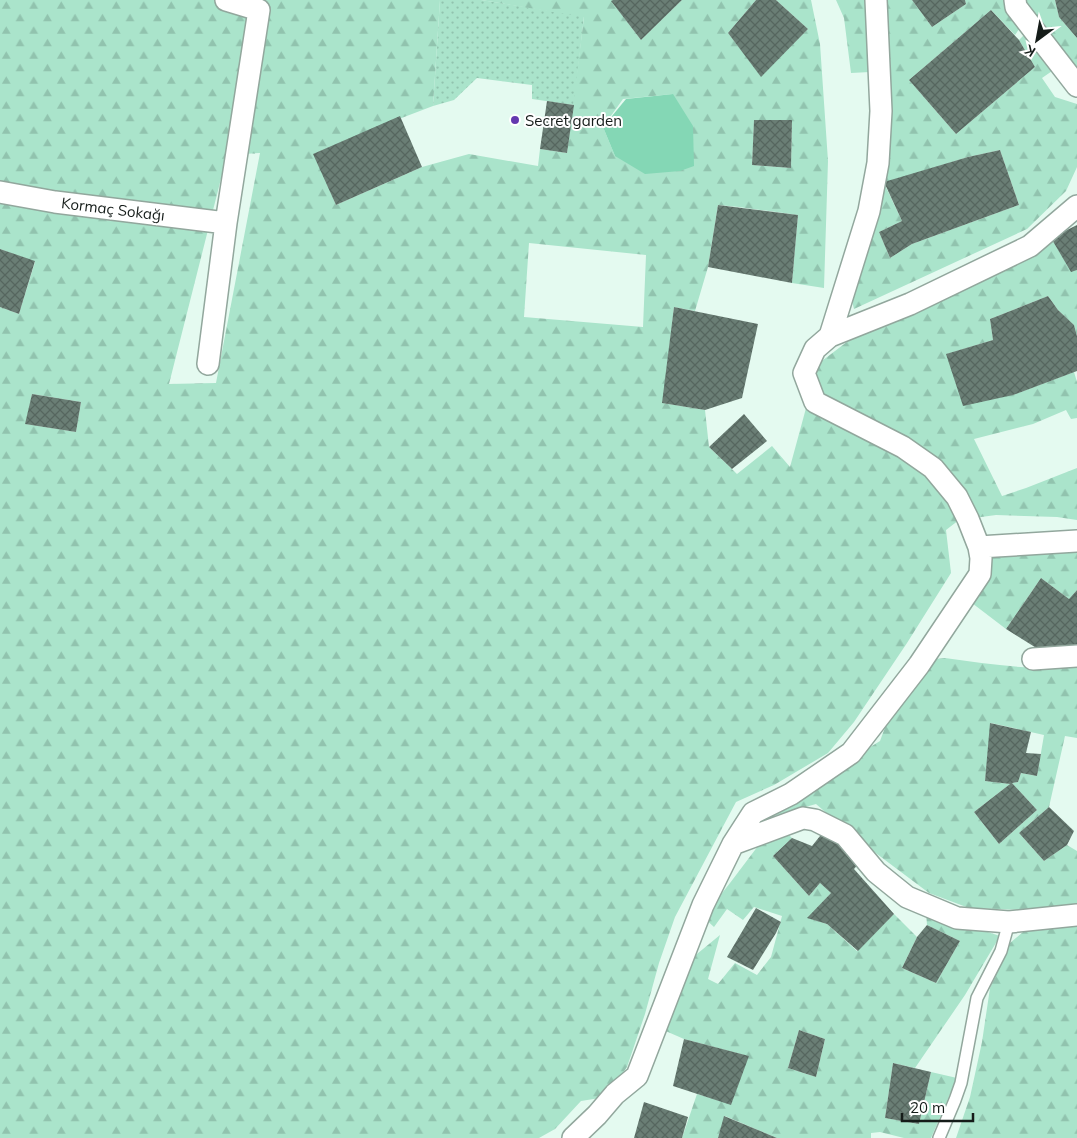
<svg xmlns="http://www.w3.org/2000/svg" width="1077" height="1138" font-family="Mulish,sans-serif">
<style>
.grass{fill:url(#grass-dots)}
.forest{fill:url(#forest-firs);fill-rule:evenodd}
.water{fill:#84d7b5}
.building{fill:url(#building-cross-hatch)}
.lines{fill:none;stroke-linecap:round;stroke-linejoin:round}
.service-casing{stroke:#92a79d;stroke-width:14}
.minor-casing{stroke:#92a79d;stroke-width:24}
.service{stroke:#fff;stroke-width:11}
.minor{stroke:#fff;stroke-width:21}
.poi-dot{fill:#6438af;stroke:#fff;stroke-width:2}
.labels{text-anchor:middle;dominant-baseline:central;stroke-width:4;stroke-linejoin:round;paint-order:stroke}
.poi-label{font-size:15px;fill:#151c19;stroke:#fff;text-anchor:start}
.street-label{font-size:15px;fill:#151c19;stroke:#fff}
</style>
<defs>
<pattern id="grass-dots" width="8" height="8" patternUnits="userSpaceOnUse" patternTransform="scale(1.25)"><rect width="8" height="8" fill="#aae4cb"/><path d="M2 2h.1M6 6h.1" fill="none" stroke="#91c3ae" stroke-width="1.8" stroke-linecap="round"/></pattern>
<pattern id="forest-firs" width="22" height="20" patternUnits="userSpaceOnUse" patternTransform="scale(1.25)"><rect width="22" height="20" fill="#aae4cb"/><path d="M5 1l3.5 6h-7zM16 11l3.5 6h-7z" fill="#91c3ae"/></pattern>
<pattern id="building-cross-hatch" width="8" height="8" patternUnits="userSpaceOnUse" patternTransform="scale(1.25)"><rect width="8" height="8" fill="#6a7e75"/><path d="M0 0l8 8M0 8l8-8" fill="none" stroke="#56665f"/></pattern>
</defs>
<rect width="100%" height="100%" fill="#e4faf0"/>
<path class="grass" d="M440,0H481L584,16L574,105L532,99V85L477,78L454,100L433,106Z"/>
<path class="forest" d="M0,0H440L433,106L370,130L314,154L336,205L422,167L469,154L538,166L540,149L567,153L584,17L481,0H613L612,2L641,40L682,0H756L728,33L761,76L808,29L776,0H811L820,44L828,161L824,288L792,283L798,215L739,207L718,205L708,267L695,311L674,307L663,403L705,410L709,447L737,474L772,446L790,467L818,364L869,325L1051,238L1071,271L1077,270V336L1074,325L1058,310L1048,296L990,319L993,340L947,354L1013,395L1074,372L1077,382V418L1071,419L1066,410L1033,424L974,439L1002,496L1026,488L1077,468V520L1057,517L996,515L959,520L946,530L951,573L907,643L854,722L828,753L774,785L736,802L675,917L659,963L645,1014L627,1067L606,1097L581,1101L555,1129L539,1138H0V307L19,314L35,262L0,249ZM673,94L615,156L603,127L623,99ZM754,120H792L791,168L752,165ZM260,153L216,383L169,384L227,155ZM529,243L646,255L643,327L524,317ZM32,394L81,402L76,432L26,424Z
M836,0H912L932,27L966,4L965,0H1006L1022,25L1015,35L991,10L909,80L956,134L1035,67L1019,40L1027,32L1055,69L1042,78L1055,97L1077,104V167L1066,191L1027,229L854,309L852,301L889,71L851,73L844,18ZM1000,150L1019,205L912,244L890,258L879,232L902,221L884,183L968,157Z
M1022,0H1055L1059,17L1077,38V70Z
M1077,545V590L1069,599L1041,578L1006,629L968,600L985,547Z
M945,658C989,664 1033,671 1077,667V738L1065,736L1049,807L1019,833L1044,861L1067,845L1077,851V904L1026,910L969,908L929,893L853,836L816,804L774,816L776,805L880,741L909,662ZM991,723L1044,735L1037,776L1021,773L1018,782L1012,783L1037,810L999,844L974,812L1010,784L985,781Z
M787,833L792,838L773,856L809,896L820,883L831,893L808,918L827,924L857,951L894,914L917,937L902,968L936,983L960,941L927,925L926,912L1000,936L965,995L915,1068L893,1063L885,1118L919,1124L931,1072L957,1078L931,1138H904L880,1132L871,1133V1138H777L725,1116L718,1138H682L697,1094L731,1104L748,1056L684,1039L661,1029L686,963L720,935L708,979L718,984L735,963L757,975L771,957L782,916L754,907L743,920L727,909L714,927L703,917L730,883L758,846ZM799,1030L825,1039L816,1077L788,1068Z
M1077,919V1138H956L970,1097L982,1042L990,988L1010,943L1030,926Z"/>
<path class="water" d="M673,94L693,126L694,166L680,171L645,174L615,156L603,127L626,99Z"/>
<path class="building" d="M613,0H682L641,40L611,1Z
M756,0H776L808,29L761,77L728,33Z
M912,0H965L966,4L932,27Z
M1055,0H1077V38L1059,17Z
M991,10L1019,40L1035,67L956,134L909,80Z
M547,101L574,105L567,153L540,149Z
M400,116L422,167L336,205L313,154Z
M754,120H792L791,168L752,165Z
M1000,150L1019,205L912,244L890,258L879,232L902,221L884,182L968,157Z
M718,205L798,215L792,283L708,267Z
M1077,225V270L1071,272L1051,238Z
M0,249L35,261L19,314L0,307Z
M1048,296L1058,310L1074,325L1077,336V371L1013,395L963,406L946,354L993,340L990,319Z
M674,307L758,324L742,398L705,410L662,403Z
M32,394L81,402L76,432L25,424Z
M744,414L767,441L732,469L709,447Z
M1041,578L1069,599L1077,590V645L1038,649L1006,629Z
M990,723L1031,732L1026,753L1041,754L1037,776L1021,773L1018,782L1012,783L1037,810L999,844L974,812L1010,784L985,781Z
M1049,807L1074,831L1067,845L1044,861L1019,833Z
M824,831L861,861L854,869L894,914L858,951L827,924L807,918L831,893L820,883L809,896L773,856L792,838L812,846Z
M756,908L781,922L776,933L753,970L727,957Z
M927,925L960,941L936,983L902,968L917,937Z
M799,1030L825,1039L816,1077L788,1068Z
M684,1039L749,1056L731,1105L673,1086Z
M893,1063L931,1072L919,1124L885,1118Z
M644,1102L688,1117L682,1138H634Z
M724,1116L777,1138H718Z"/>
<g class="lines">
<g class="service-casing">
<path id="service" d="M939,1138L955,1100L961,1083L977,998L1001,951L1009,922"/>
</g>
<g class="minor-casing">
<path id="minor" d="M1015,0L1016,7L1077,86
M0,192L55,202L226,223
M830,336L869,211L878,163L881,111L876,0
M208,364L226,223L259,10L226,0
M979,547L1077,541
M1033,659L1077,656
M733,844L803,818L815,820L845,835L876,872L907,897L957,918L1009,922L1077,915
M573,1138L597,1115L615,1094L637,1076L703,905L733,844L753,813L791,794L851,753L919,665L980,574L981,558L979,547L968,519L957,497L933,468L903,447L815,402L804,373L815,349L830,336L910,304L1030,246L1077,206"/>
</g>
<use href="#service" class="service"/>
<use href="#minor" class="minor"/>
</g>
<circle class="poi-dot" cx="515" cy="120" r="5"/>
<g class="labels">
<g class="poi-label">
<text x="525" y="120">Secret garden</text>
</g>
<g class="street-label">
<text transform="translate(113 209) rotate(7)">Kormaç Sokağı</text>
</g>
</g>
<g transform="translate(1037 40) rotate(212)" stroke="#ffffff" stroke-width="4" paint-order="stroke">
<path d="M0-4L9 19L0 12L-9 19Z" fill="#151c19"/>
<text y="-8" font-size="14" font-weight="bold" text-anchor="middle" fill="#151c19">K</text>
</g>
<path d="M902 1113v8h71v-8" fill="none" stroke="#151c19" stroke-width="2.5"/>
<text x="910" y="1113" font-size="15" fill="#151c19" stroke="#ffffff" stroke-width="4" paint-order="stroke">20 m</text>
</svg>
